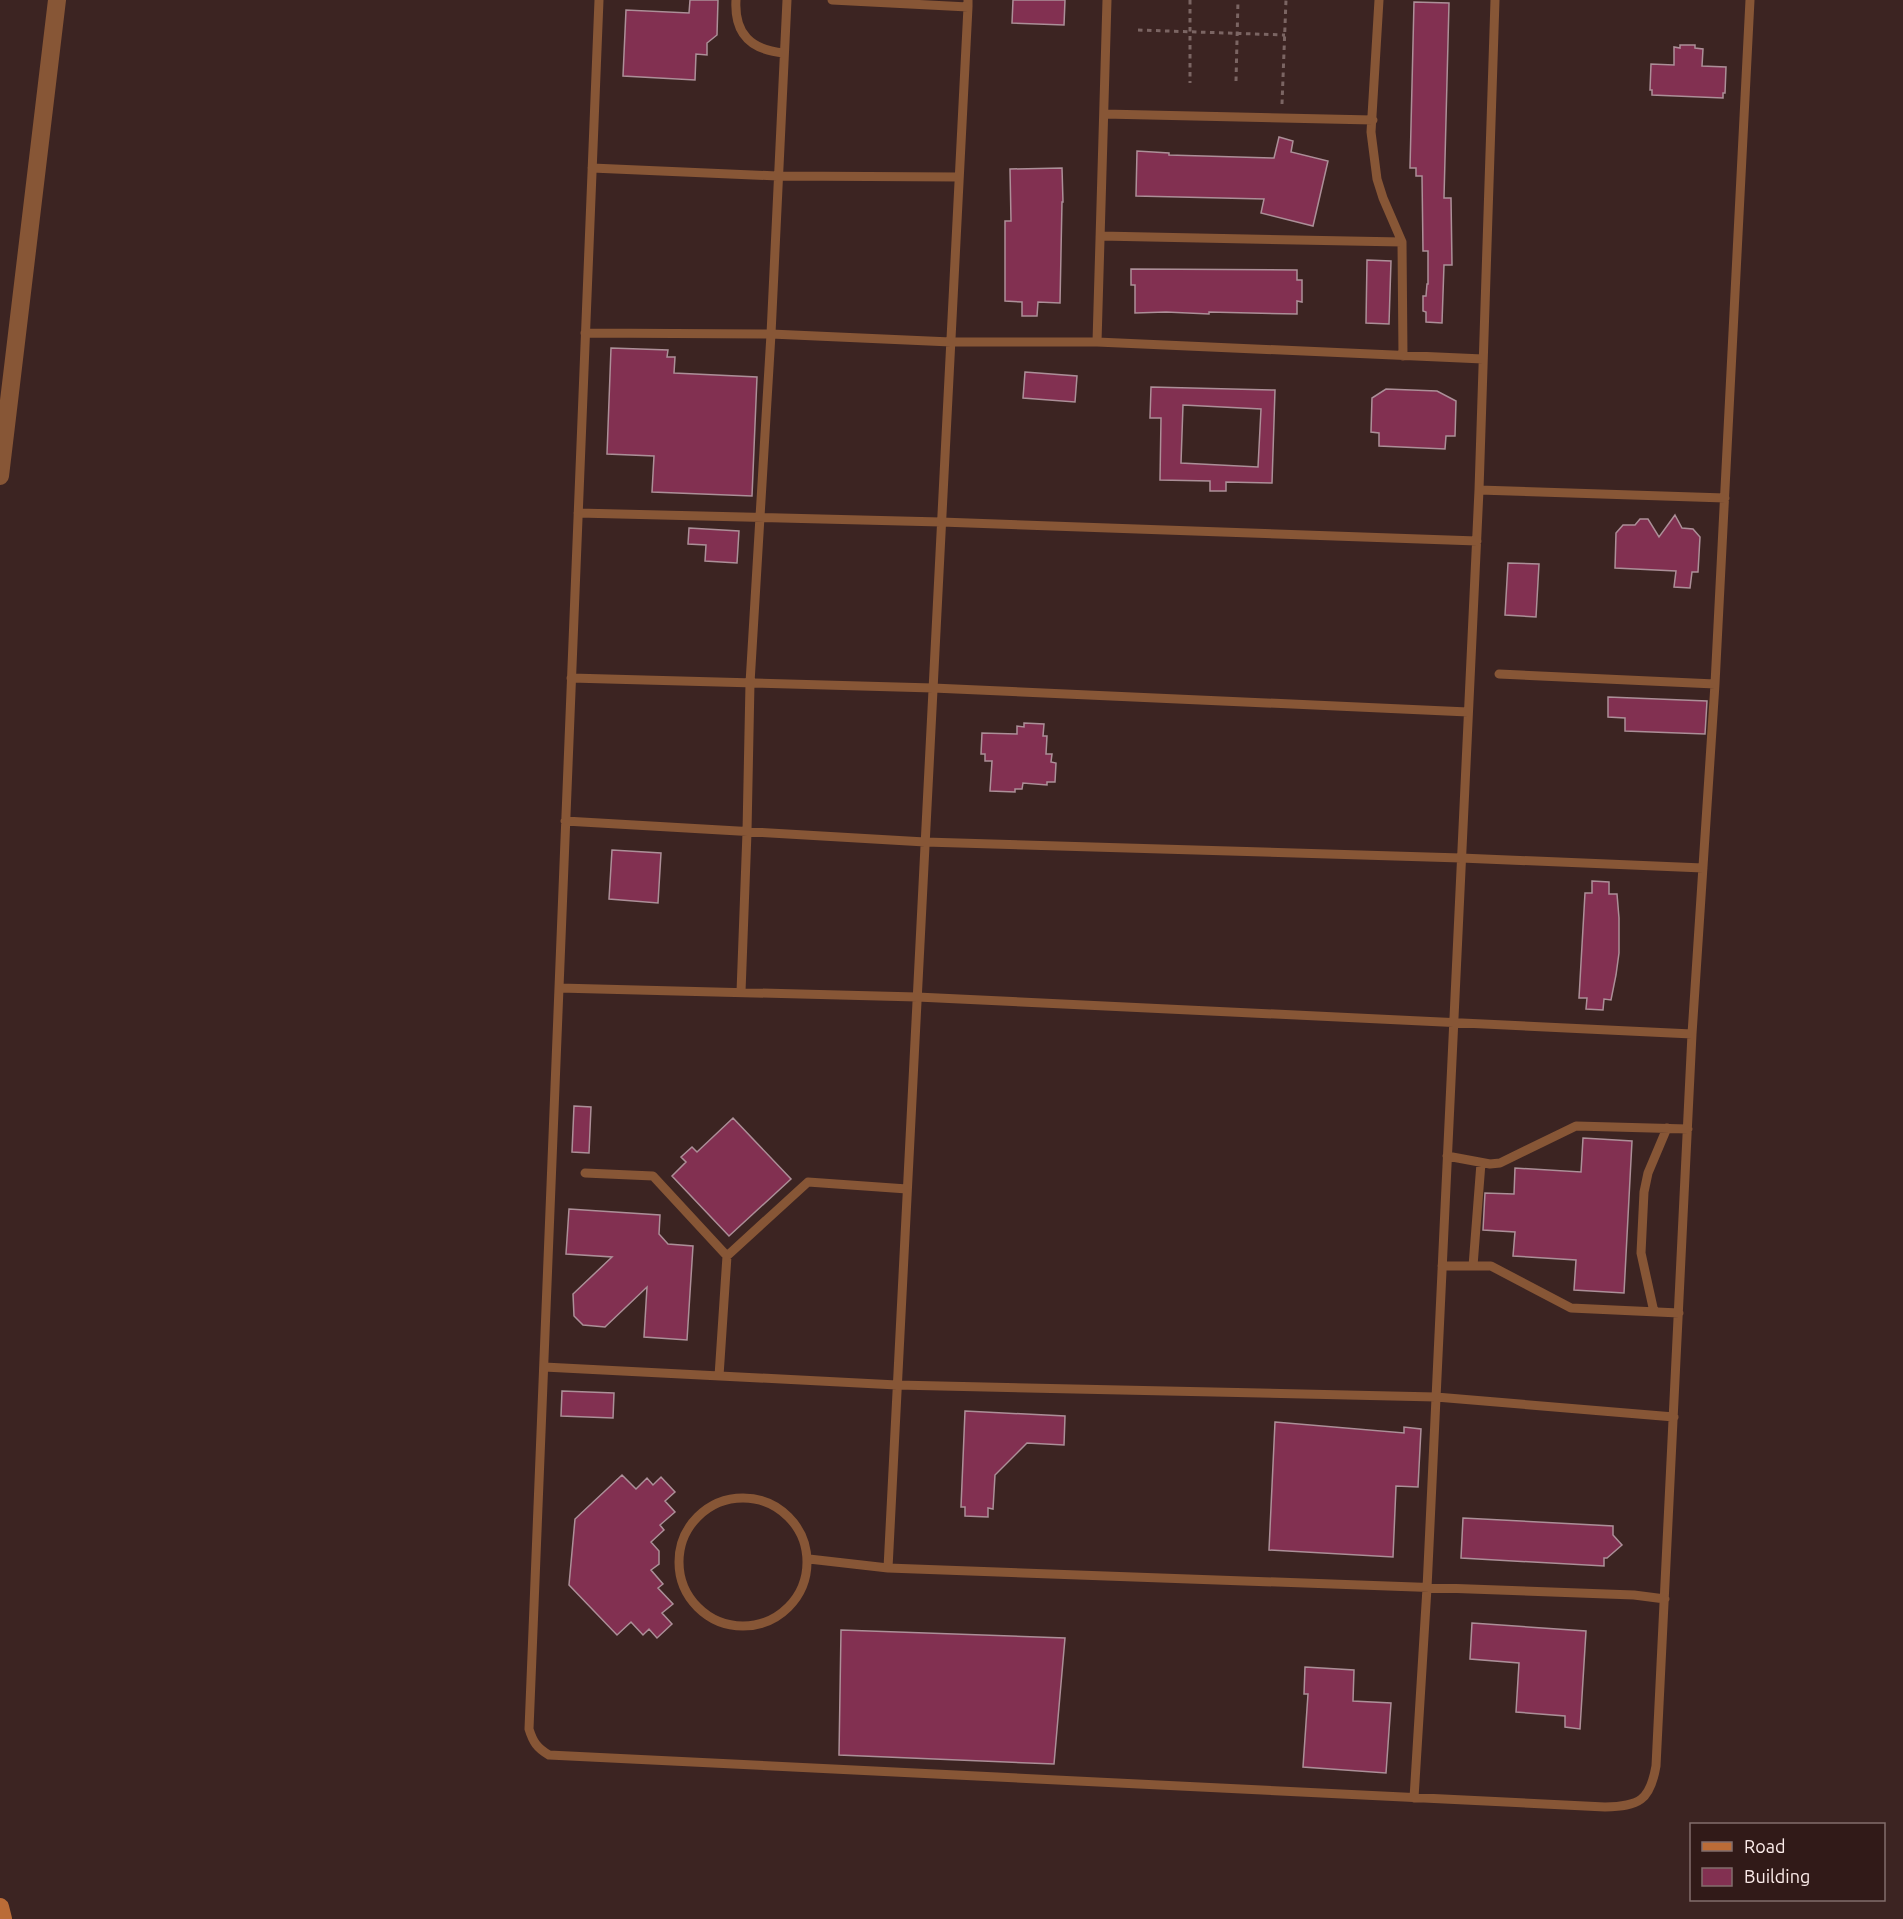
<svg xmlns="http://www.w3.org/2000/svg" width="1903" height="1919" font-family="Ubuntu,sans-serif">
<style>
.building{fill:#823051;stroke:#ac8f98;stroke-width:1.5;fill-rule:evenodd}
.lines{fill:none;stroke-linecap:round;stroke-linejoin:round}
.path{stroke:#7b6563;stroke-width:3;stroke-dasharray:4.5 4.5;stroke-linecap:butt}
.lane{stroke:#875636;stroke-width:9}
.street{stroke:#875636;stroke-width:18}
.secondary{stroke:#bb6c37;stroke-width:18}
</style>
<rect width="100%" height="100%" fill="#3c2422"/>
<path class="building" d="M690,0H718L717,35L707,43V55L696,54L695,80L623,76L626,10L689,13Z
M1013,0H1065L1064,25L1012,23Z
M1414,2L1449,3L1444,198H1451L1452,265H1444L1442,323L1426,322V312L1423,311V296H1426L1427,284H1428V251H1423L1422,176H1416V168H1410Z
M1680,45H1695V48L1703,49L1702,66L1726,67L1725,93H1723V98L1652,95V90H1650L1651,64L1674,65V47L1680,48Z
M1279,137L1293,141L1291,152L1328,161L1313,226L1261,213L1264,199L1136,196L1137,151L1169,153V155L1274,158Z
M1062,168L1063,202H1062L1060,303L1038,302L1037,316H1022V302L1005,301V221H1011L1010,169Z
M1367,260L1391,261L1389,324L1366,323Z
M1131,269L1297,270V280H1302V302L1297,301V314L1209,312V314L1166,312L1135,313V285H1131Z
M611,348L668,350L667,357H675L674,373L757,377L752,496L652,492L654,456L607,454Z
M1025,372L1077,376L1075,402L1023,398Z
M1151,387L1275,390L1272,483L1226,482V491H1210V481L1160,480L1161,418H1150ZM1183,405L1261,409L1258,467L1181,463Z
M1386,389L1437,391L1456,401L1455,436H1446L1445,449L1379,446V433L1371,432L1372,398Z
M1675,515L1682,528L1693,529L1700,537L1698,572H1692L1690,588L1674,587L1676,571L1615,568L1616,533L1623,525H1635L1640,519H1648L1659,537Z
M689,528L739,531L737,563L705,561L706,545L688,544Z
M1508,563L1539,564L1536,617L1505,615Z
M1608,697L1707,701L1705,734L1625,731V718L1608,717Z
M1024,723L1044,724L1043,736H1047L1046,754H1052L1051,762L1056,763L1055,782H1047V785L1023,783L1022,789H1015V792L990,791L992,761H985V754H981L982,733L1017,734V726L1024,727Z
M612,850L661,853L658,903L609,899Z
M1592,881L1609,882V894H1617L1619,918V953L1616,975L1611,1000L1604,999L1603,1010L1586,1009L1587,998H1579L1585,893H1592Z
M574,1106L591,1107L589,1153L572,1152Z
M733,1118L791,1179L729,1236L672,1176L686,1162L681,1157L692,1147L697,1152Z
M1583,1138L1632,1141L1624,1293L1574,1290L1576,1260L1513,1256L1515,1232L1483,1230L1485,1193L1514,1194L1515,1168L1581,1172Z
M569,1209L660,1215L659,1234L668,1244L693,1246L687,1340L644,1337L647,1287L605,1327L583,1325L574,1316L573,1294L612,1257L566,1254Z
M562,1391L614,1393L613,1418L561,1416Z
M965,1411L1065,1416L1064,1445L1027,1443L995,1475L993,1509L988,1508V1517L965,1516V1507H961Z
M1275,1422L1404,1433V1427L1421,1429L1418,1487L1396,1486L1393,1557L1269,1550Z
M622,1475L636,1489L647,1478L653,1485L661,1477L675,1492L665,1501L675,1512L660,1525L664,1530L651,1542L659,1551V1564L651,1570L663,1584L658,1588L673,1604L662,1613L672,1624L657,1638L649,1629L643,1635L631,1622L617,1635L569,1585L575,1519Z
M1463,1518L1613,1526V1535L1622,1545L1607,1558H1604V1566L1461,1558Z
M1472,1623L1586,1631L1580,1729L1565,1727V1716L1516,1712L1519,1663L1470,1659Z
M841,1630L1065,1638L1054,1764L839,1755Z
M1305,1667L1354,1670L1353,1701L1391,1703L1386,1773L1303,1767L1308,1694H1304Z"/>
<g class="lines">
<path class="path" d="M1190,0V83
M1138,30L1285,35
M1236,81L1238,0
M1282,104L1286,0"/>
<path class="lane" d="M599,0L529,1729C533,1742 537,1748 549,1755L1605,1807C1639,1806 1650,1801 1656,1766L1692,1034L1715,684L1750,0
M736,0C734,34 751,50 784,53
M832,0L968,7V0
M1379,0L1371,132L1377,179L1383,198L1402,242L1403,356
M1104,114L1373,120
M592,168L777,176L959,177
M1100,236L1402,242
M585,333L771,334L951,342H1097L1483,359
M1097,342L1107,0
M1479,490L1725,498
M578,513L941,522L1477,541
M1499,674L1715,684
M571,678L933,688L1468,712
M565,821L925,842L1461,858L1703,868
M559,988L917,997L1692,1034
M741,992L747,832L750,683L771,334L787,0
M1447,1156L1490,1164L1500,1163L1576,1126L1688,1129
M585,1173L653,1176L727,1256
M1442,1266H1491L1571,1308L1679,1313
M1473,1266L1481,1163
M1654,1312L1641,1253L1644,1192L1648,1173L1667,1128
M544,1367L897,1385L1436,1397L1674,1417
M719,1376L727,1256L808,1182L907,1189
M679 1562a64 64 0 1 1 128 0a64 64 0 1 1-128 0Z
M809,1559L888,1568L1634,1595L1665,1599
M888,1568L968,7
M1414,1798L1427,1588L1479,490L1495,0"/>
<path class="street" d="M0,476L57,0"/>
<path class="secondary" d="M0,1907L3,1919"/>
</g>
<rect x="1690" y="1823" width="195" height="78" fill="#311a18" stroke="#826e6c" stroke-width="1.5"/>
<rect x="1702" y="1842" width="30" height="9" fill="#bb6c37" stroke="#826e6c" stroke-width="1.5"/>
<text x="1744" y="1853" font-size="18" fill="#fcecea">Road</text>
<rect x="1702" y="1868" width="30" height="18" fill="#823051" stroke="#826e6c" stroke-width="1.5"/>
<text x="1744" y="1883" font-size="18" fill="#fcecea">Building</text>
</svg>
